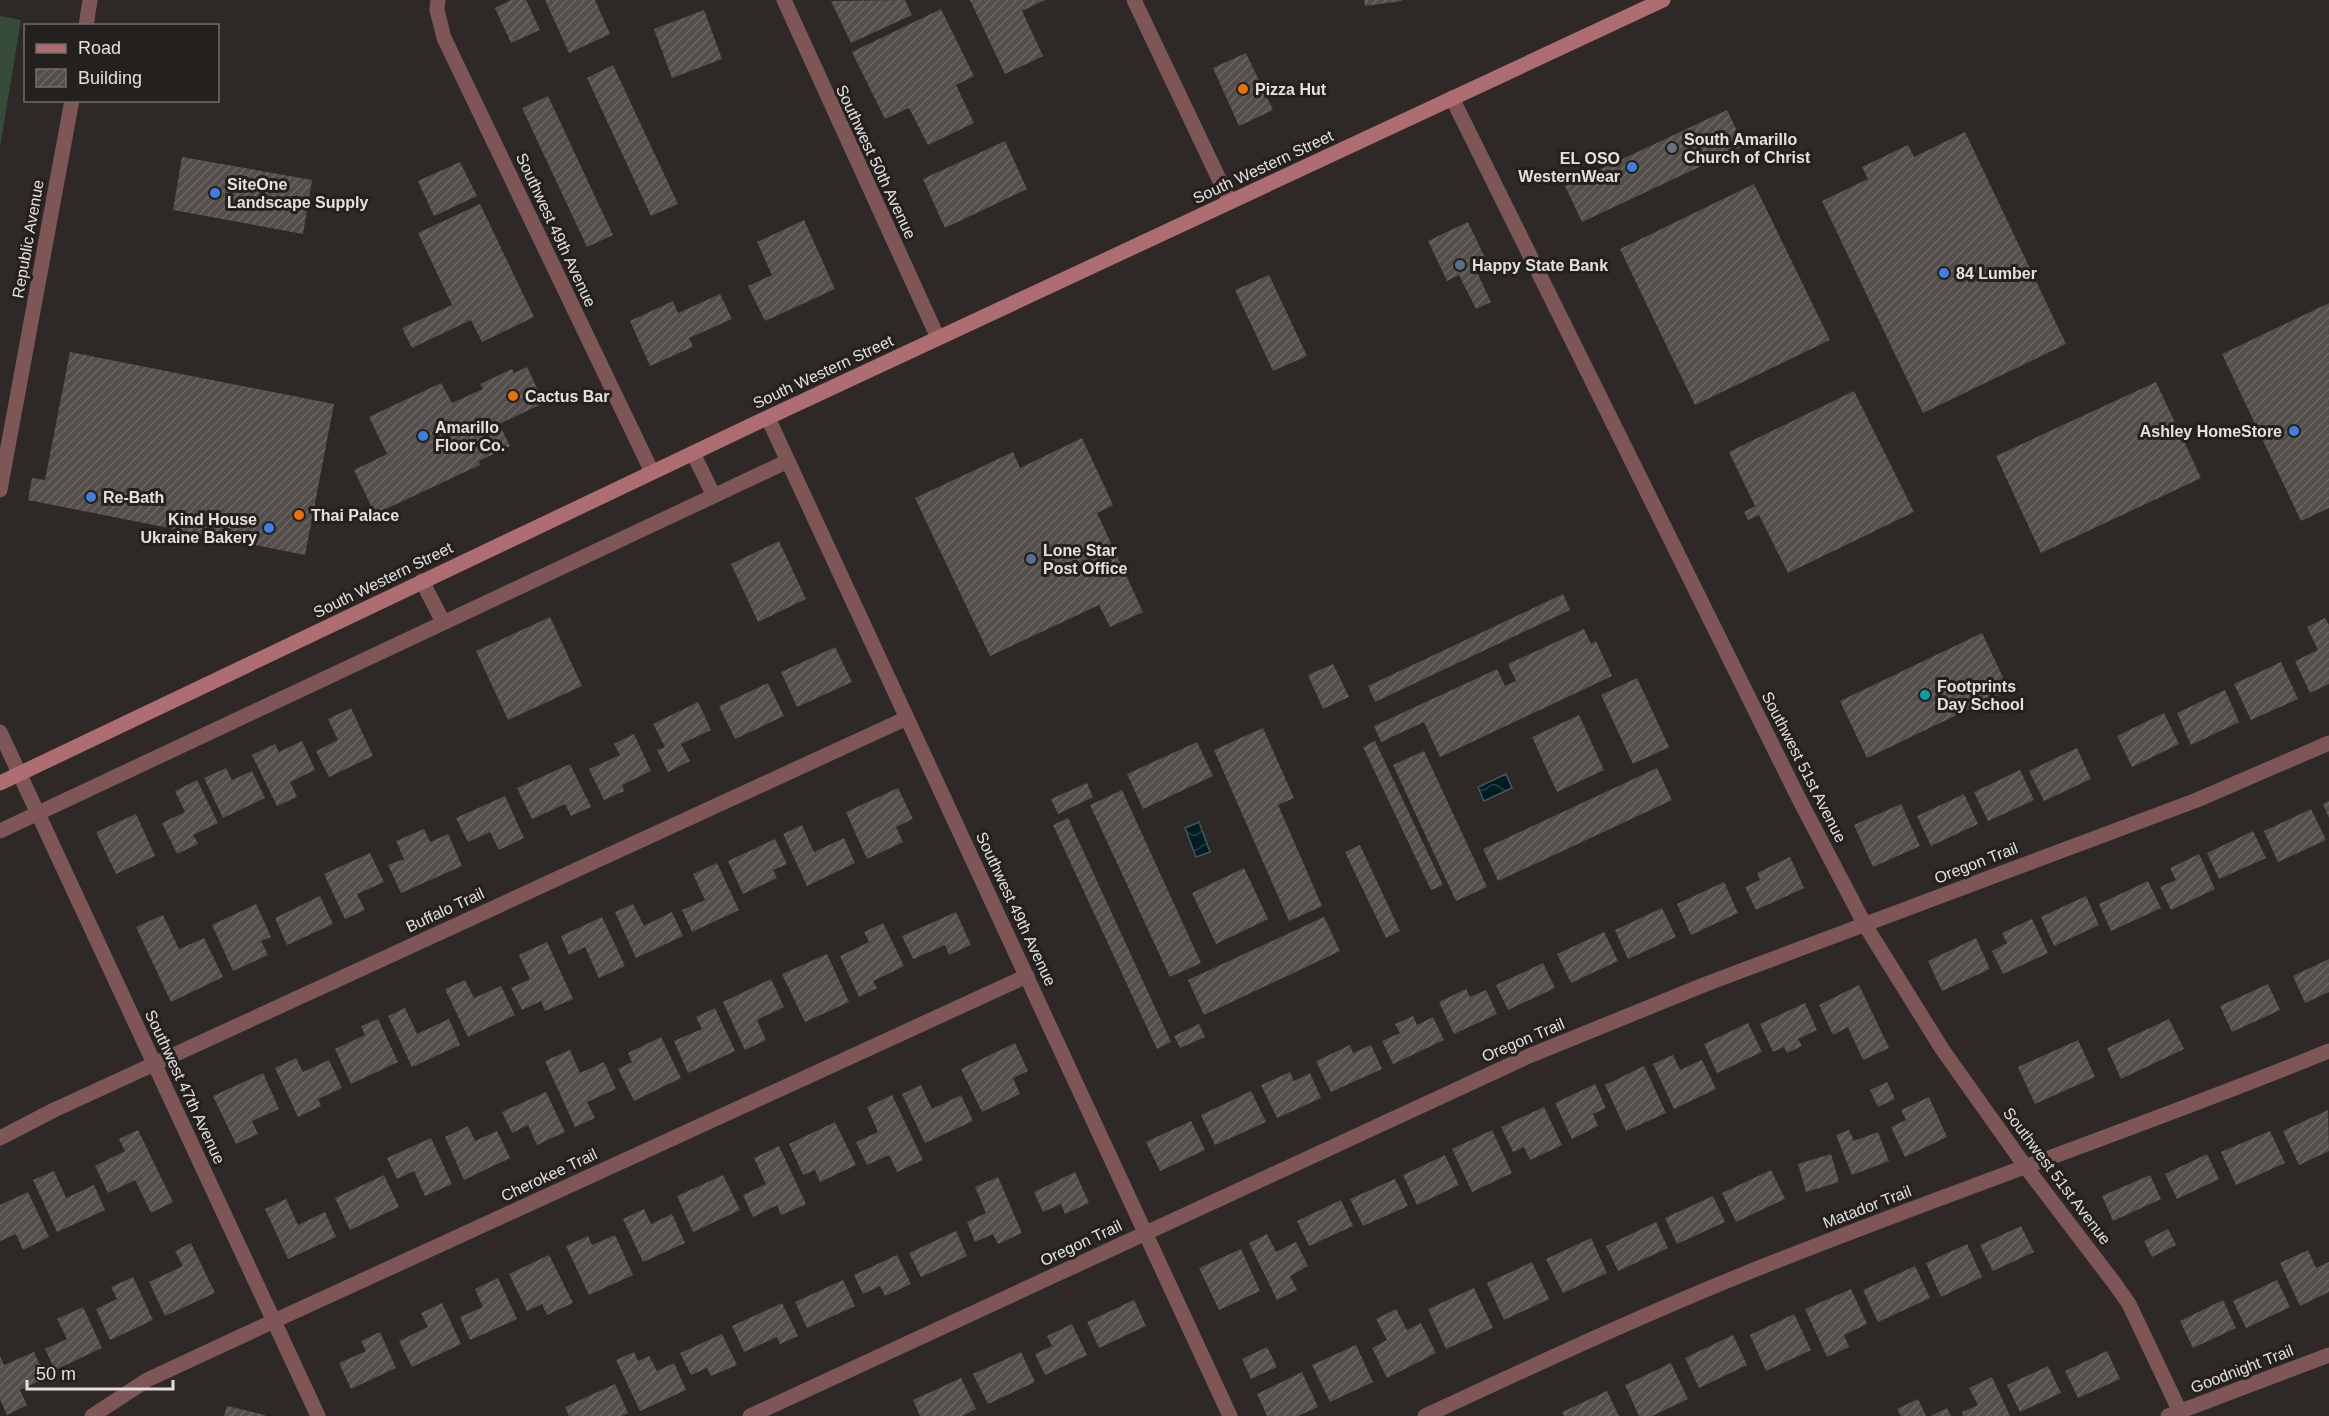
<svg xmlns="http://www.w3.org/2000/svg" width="2329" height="1416" font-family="Helvetica,sans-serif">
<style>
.grass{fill:#364b39}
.water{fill:url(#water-waves);stroke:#44585c;stroke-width:1.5}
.building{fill:url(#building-hatch)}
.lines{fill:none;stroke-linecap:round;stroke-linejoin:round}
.minor{stroke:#7f5657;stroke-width:15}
.tertiary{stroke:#7f5657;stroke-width:15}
.secondary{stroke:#ae6d70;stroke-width:15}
.food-dot{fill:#e8710a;stroke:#24201d;stroke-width:2}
.worship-dot{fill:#6b7280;stroke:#24201d;stroke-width:2}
.shop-dot{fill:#3f7fe0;stroke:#24201d;stroke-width:2}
.service-dot{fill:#5c6f8a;stroke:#24201d;stroke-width:2}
.culture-dot{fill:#0f9aa8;stroke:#24201d;stroke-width:2}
.labels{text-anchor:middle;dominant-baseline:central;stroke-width:6;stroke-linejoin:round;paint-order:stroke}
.poi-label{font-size:16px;font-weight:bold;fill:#e3e0de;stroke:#24201d;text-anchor:start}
.street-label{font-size:16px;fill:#e3e0de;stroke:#24201d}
</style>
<defs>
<pattern id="water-waves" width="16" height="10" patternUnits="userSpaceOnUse" patternTransform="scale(1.5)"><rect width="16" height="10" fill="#001d24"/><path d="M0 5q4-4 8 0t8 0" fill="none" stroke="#253e43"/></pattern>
<pattern id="building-hatch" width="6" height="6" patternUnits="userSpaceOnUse" patternTransform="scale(1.5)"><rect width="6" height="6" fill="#534e4b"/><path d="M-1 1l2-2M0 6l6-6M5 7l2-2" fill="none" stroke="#6c6764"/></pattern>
</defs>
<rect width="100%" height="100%" fill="#2e2927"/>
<path class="grass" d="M0,16L21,20L0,147Z"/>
<path class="water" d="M1506,774L1512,788L1484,801L1478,787Z
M1199,822L1210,852L1196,857L1185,828Z"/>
<path class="building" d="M511,0H526L540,30L511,43L495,8Z
M545,0H595L610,34L569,53Z
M905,0L912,15L851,43L831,1Z
M970,0H1045L1022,11L1043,56L1005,74Z
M1364,0H1402V1L1365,6Z
M941,9L974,76L956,85L974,123L928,145L909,108L885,119L852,52Z
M704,10L722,59L672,78L654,29Z
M1246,53L1273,110L1239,126L1213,68Z
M613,65L678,204L651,216L587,78Z
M548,96L613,235L587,247L522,108Z
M1727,110L1744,146L1582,222L1565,186Z
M1965,132L2066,344L1923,413L1822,201L1868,179L1862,167L1908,145L1914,157Z
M1005,141L1027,189L945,228L923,179Z
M182,157L312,180L303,234L173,210Z
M460,162L477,196L434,216L418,181Z
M1754,184L1830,340L1695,405L1620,249Z
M480,204L534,317L482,342L471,320L412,348L402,328L452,305L418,233Z
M804,220L835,289L765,321L748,286L772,275L757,242Z
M1468,222L1487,262L1475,268L1491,302L1476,309L1459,275L1447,281L1428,241Z
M1269,275L1307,356L1273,371L1235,290Z
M720,294L732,319L689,338L693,347L650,366L630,321L673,301L678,313Z
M2329,303V508L2301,521L2222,354Z
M70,352L334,404L305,555L28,500L32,478L45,480Z
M527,367L544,403L499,424L510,446L479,461L480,465L375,514L354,470L387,454L369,417L441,383L452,403L483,389L480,384L512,369L514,373Z
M2156,382L2201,478L2041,553L1996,456Z
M1854,391L1914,512L1788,573L1759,515L1748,520L1744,512L1755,506L1729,452Z
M1082,438L1113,505L1097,513L1143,612L1110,627L1099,605L990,656L915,498L1013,452L1020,468Z
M779,541L806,599L758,622L731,564Z
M1563,594L1570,610L1375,702L1368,686Z
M550,617L582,686L508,720L476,651Z
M2325,618L2329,625V684L2310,693L2295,661L2318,650L2307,627Z
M1584,629L1591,644L1596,641L1612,676L1440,757L1424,722L1381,742L1374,726L1497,669L1505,686L1516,681L1508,664Z
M1982,633L2009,690L1867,758L1840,701Z
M835,647L852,682L797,707L781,672Z
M2281,662L2298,699L2251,720L2234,684Z
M1333,664L1349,697L1323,709L1308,675Z
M1637,678L1669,747L1633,764L1601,695Z
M768,683L784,716L735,739L719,706Z
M2225,690L2239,722L2191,745L2177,713Z
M698,702L711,730L681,744L690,761L668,772L657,750L665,747L653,724Z
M351,708L373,756L329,777L316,751L338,740L328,719Z
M2164,713L2179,744L2132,767L2117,736Z
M1579,715L1604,770L1557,792L1532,737Z
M1263,728L1294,798L1278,805L1322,906L1289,921L1214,750Z
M634,734L651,771L622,785L624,791L604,800L589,769L620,755L614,744Z
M302,741L315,770L290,782L297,797L277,806L252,755L275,744L279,752Z
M1375,741L1443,885L1431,890L1363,747Z
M1197,742L1213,776L1143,809L1127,774Z
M2077,748L2091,779L2044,801L2029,771Z
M1424,751L1487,887L1456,901L1393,765Z
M570,764L591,807L571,816L565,804L532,819L517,788Z
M226,768L232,780L252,771L265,798L223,818L204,778Z
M1657,768L1672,800L1498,881L1483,849Z
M2020,770L2034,800L1988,821L1974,792Z
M197,780L218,823L193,835L198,844L177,854L162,823L185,812L175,791Z
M1087,783L1093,797L1058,814L1051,799Z
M898,788L913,819L896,827L903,842L867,859L846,812Z
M1122,790L1201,963L1170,977L1090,805Z
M1964,794L1978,824L1931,846L1917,816Z
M505,796L524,838L499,850L490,832L468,842L456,818Z
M2329,801V818L2323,804Z
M1901,804L1920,846L1873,867L1854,825Z
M2311,809L2326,840L2278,862L2264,831Z
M136,814L155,856L116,874L96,832Z
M1068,818L1171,1042L1157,1049L1053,825Z
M802,825L814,852L844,838L855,863L807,886L783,834Z
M424,829L430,842L448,834L462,866L401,893L388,865L404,859L396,841Z
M2253,831L2266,858L2219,879L2207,853Z
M775,839L787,864L773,870L777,878L743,894L728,861Z
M1360,845L1400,931L1386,938L1345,852Z
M370,853L384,882L357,894L365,910L345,919L324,874Z
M2199,854L2215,889L2171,910L2160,887L2176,880L2170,868Z
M1790,857L1804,888L1756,910L1745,887L1760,880L1757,873Z
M717,863L739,910L692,932L682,910L705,900L693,874Z
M1244,868L1268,919L1216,944L1192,893Z
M2148,881L2161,908L2111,931L2099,904Z
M1724,882L1738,913L1691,935L1677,904Z
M320,896L333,924L287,945L275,918Z
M2086,896L2099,925L2054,946L2041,917Z
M256,904L271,937L261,941L268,955L233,971L212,925Z
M633,904L644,926L672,912L683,936L636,958L615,912Z
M1662,908L1676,937L1628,959L1615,930Z
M956,912L971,945L949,955L945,945L913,959L902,936Z
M163,915L179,949L204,938L223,977L171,1002L136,927Z
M602,917L625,966L599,978L585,947L569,955L561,936Z
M1324,917L1340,951L1204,1015L1188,980Z
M2032,919L2048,953L2003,974L1992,951L2007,943L2002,933Z
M883,923L904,966L873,981L877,988L859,997L840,956L869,942L864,932Z
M1604,932L1618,961L1571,983L1557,954Z
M1976,938L1990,969L1942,991L1928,961Z
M547,942L573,999L545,1011L541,1001L522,1010L511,988L530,979L519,955Z
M827,954L849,1002L805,1022L782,974Z
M2329,959V992L2305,1003L2293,976Z
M1543,963L1555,988L1508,1010L1496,985Z
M771,979L784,1007L757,1020L766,1040L745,1050L723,1002Z
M465,980L474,998L501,986L515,1015L468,1037L445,989Z
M2268,984L2280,1010L2232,1032L2220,1006Z
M1859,985L1889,1048L1863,1060L1848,1027L1833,1035L1819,1005Z
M1466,989L1470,997L1486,990L1497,1014L1454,1034L1439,1002Z
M1805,1003L1817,1030L1798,1039L1802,1046L1787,1053L1784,1047L1773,1052L1760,1024Z
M405,1008L417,1034L449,1019L460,1045L412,1067L388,1016Z
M715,1008L735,1051L688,1073L674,1041L702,1029L696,1017Z
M1413,1016L1417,1025L1433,1017L1444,1040L1393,1064L1382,1041L1400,1033L1395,1024Z
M378,1019L398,1062L351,1084L335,1049L365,1035L361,1026Z
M2169,1019L2184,1049L2121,1079L2107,1048Z
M1748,1023L1762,1052L1717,1073L1704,1044Z
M1199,1024L1205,1037L1180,1048L1174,1036Z
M661,1037L681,1078L634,1101L618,1069L632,1062L628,1053Z
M2078,1040L2095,1077L2035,1104L2018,1067Z
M1015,1043L1028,1071L1013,1078L1020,1094L982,1112L961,1069Z
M1350,1045L1353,1053L1371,1045L1382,1069L1331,1092L1316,1061Z
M570,1050L580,1073L604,1062L616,1089L587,1102L595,1118L575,1127L545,1061Z
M1673,1055L1680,1070L1702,1060L1716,1089L1674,1109L1653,1064Z
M296,1058L303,1072L329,1060L342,1088L318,1099L321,1106L298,1117L275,1068Z
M1644,1066L1666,1113L1626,1131L1605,1085Z
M1290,1072L1294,1081L1310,1073L1321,1098L1277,1118L1261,1085Z
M263,1073L279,1109L252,1121L258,1134L236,1144L213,1096Z
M1887,1082L1895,1099L1878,1107L1870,1090Z
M1595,1084L1606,1108L1593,1114L1598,1126L1572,1139L1555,1103Z
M921,1085L932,1109L961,1095L973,1121L925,1143L902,1094Z
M1251,1091L1266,1122L1215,1145L1201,1115Z
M546,1092L565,1132L537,1145L528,1125L512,1133L502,1112Z
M892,1095L923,1160L897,1172L889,1155L867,1165L856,1142L878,1132L867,1107Z
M1929,1097L1947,1137L1905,1157L1891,1127L1906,1120L1901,1110Z
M1544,1107L1562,1145L1530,1160L1524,1147L1513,1152L1501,1127Z
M2328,1110L2329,1151L2299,1165L2283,1131Z
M1191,1121L1205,1150L1160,1171L1146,1142Z
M835,1122L856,1165L820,1182L815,1170L803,1175L789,1144Z
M468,1126L475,1141L497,1131L510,1158L464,1180L445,1137Z
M138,1130L173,1202L151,1213L135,1180L108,1193L95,1166L125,1151L119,1139Z
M1492,1130L1512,1173L1472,1192L1452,1149Z
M1849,1130L1854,1141L1878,1132L1889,1161L1852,1175L1836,1135Z
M2270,1131L2285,1163L2236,1185L2221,1152Z
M431,1138L452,1184L425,1196L414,1171L397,1179L387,1158Z
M779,1146L806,1204L781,1215L777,1205L753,1217L743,1195L766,1184L754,1158Z
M1831,1154L1839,1182L1806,1192L1798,1164Z
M2207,1154L2219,1179L2177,1199L2165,1174Z
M1445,1155L1459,1185L1417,1205L1403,1175Z
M1771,1170L1785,1199L1736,1222L1722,1193Z
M54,1171L66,1198L94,1185L105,1210L57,1232L33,1180Z
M1075,1172L1089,1203L1065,1214L1061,1204L1043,1212L1034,1192Z
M384,1175L399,1207L350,1230L335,1198Z
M723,1175L740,1210L693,1232L677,1196Z
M2150,1175L2161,1199L2113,1221L2102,1196Z
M998,1177L1022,1233L998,1244L993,1234L975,1242L967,1222L986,1213L975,1187Z
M1395,1179L1408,1206L1363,1226L1350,1199Z
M28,1192L49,1237L23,1250L16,1234L0,1241V1205Z
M1713,1196L1725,1222L1677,1244L1665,1218Z
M286,1199L298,1225L325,1212L336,1237L288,1259L265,1209Z
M1341,1200L1353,1226L1309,1246L1297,1221Z
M644,1209L651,1224L672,1214L685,1243L643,1262L623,1219Z
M1656,1222L1668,1248L1618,1271L1606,1246Z
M2021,1226L2034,1252L1993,1271L1980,1245Z
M2168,1229L2176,1245L2152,1257L2144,1241Z
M956,1231L967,1256L921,1277L909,1253Z
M1267,1234L1276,1252L1296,1242L1308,1266L1290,1276L1297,1290L1277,1300L1249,1243Z
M615,1235L633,1275L589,1295L566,1246L588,1236L592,1245Z
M1591,1238L1607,1273L1563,1293L1546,1259Z
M191,1243L215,1293L165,1316L149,1282L183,1266L175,1251Z
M1967,1244L1982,1277L1941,1297L1926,1263Z
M1241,1249L1260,1291L1219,1310L1199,1268Z
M2308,1250L2316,1268L2329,1262V1292L2300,1306L2280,1263Z
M549,1255L573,1303L547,1315L542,1304L527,1311L509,1274Z
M897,1255L911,1284L885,1296L880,1286L863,1294L854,1275Z
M1532,1262L1549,1299L1504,1320L1487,1283Z
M1915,1266L1930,1298L1878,1322L1863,1290Z
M133,1277L153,1320L110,1340L96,1309L117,1299L111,1287Z
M498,1278L517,1319L470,1340L460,1317L483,1307L475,1289Z
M843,1280L855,1306L807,1328L795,1302Z
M2277,1280L2290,1307L2246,1328L2233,1301Z
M1474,1288L1493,1328L1446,1349L1428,1309Z
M1851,1289L1867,1324L1844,1335L1849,1347L1827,1357L1805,1309Z
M1134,1300L1146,1326L1099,1348L1087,1322Z
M2223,1300L2236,1328L2193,1348L2180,1321Z
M442,1303L461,1344L412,1367L399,1341L428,1327L421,1313Z
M782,1303L798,1336L780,1344L777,1337L744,1352L732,1326Z
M83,1307L102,1348L55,1370L45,1349L67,1339L57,1319Z
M1396,1309L1407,1330L1421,1323L1436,1353L1387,1378L1372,1348L1387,1340L1376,1319Z
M1794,1314L1811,1350L1766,1371L1750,1335Z
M1072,1324L1087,1355L1045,1375L1035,1354L1052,1346L1047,1336Z
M380,1332L396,1368L351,1389L339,1363L366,1351L361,1341Z
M722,1334L737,1365L711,1376L707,1368L691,1375L680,1353Z
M1733,1335L1747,1365L1699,1388L1685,1358Z
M1356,1345L1373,1382L1330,1402L1312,1365Z
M1267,1347L1277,1367L1251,1379L1242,1359Z
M2107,1351L2120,1379L2078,1398L2065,1371Z
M34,1352L46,1378L20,1390L27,1405L7,1415L0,1399V1356L4,1365Z
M634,1352L638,1361L649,1356L657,1371L674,1363L686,1390L640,1411L616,1360Z
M1021,1352L1035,1382L988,1404L973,1374Z
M1671,1363L1688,1399L1652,1416H1639L1625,1385Z
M2048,1366L2061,1393L2020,1412L2007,1385Z
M1302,1372L1318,1407L1298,1416H1267L1257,1394Z
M1992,1377L2010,1416H1963L1962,1412L1978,1405L1969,1388Z
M961,1378L976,1409L962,1416H920L913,1400Z
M615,1384L628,1413L622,1416H569L565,1407Z
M1607,1391L1619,1416H1564L1562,1412Z
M1918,1399L1926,1416H1901L1897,1409Z
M227,1406L265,1415V1416H224Z
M1947,1408L1951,1416H1931Z"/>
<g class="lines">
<path class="minor" d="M438,0L437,10L444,38L652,472
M784,0L938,338
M1134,0L1230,202
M1452,98L1798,797L1865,925L1942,1049L2025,1166L2115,1284L2129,1304L2182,1416
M768,418L1230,1416
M693,453L713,494
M422,581L443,622
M0,831L788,461
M0,1138L54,1110L907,718
M274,1321L1027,976
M750,1416L1529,1056L1706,984L2197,800L2329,743
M1425,1416C1529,1368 1633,1319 1739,1276C1934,1197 2134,1130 2329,1051
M2168,1416L2329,1355"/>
<path class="tertiary" d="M86,26L90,0
M0,490L72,100
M0,732L318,1416
M92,1416L147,1380L274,1321"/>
<path class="secondary" d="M0,783L754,424L1663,0"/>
</g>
<g class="food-dot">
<circle cx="1243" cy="89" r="6"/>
<circle cx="513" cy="396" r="6"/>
<circle cx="299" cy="515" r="6"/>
</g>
<circle class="worship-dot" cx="1672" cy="148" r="6"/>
<g class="shop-dot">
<circle cx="1632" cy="167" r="6"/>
<circle cx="215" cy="193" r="6"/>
<circle cx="1944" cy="273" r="6"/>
<circle cx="2294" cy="431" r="6"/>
<circle cx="423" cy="436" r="6"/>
<circle cx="91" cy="497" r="6"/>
<circle cx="269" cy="528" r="6"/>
</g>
<g class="service-dot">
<circle cx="1460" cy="265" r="6"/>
<circle cx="1031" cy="559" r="6"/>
</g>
<circle class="culture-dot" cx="1925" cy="695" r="6"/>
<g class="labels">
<g class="poi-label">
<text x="1255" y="89">Pizza Hut</text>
<text x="1684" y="139">South Amarillo<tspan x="1684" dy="18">Church of Christ</tspan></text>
<text x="1620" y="158" text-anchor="end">EL OSO<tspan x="1620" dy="18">WesternWear</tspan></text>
<text x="227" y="184">SiteOne<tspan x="227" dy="18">Landscape Supply</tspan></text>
<text x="1472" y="265">Happy State Bank</text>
<text x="1956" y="273">84 Lumber</text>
<text x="525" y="396">Cactus Bar</text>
<text x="435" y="427">Amarillo<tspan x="435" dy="18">Floor Co.</tspan></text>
<text x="2282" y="431" text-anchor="end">Ashley HomeStore</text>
<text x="103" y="497">Re-Bath</text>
<text x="311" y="515">Thai Palace</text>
<text x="257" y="519" text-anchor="end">Kind House<tspan x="257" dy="18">Ukraine Bakery</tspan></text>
<text x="1043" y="550">Lone Star<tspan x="1043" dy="18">Post Office</tspan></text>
<text x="1937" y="686">Footprints<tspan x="1937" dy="18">Day School</tspan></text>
</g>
<g class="street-label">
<text transform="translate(876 162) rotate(65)">Southwest 50th Avenue</text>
<text transform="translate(1263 167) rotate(-25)">South Western Street</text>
<text transform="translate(556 230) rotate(65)">Southwest 49th Avenue</text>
<text transform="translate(28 239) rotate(-80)">Republic Avenue</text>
<text transform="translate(823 372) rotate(-25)">South Western Street</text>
<text transform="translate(383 580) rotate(-26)">South Western Street</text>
<text transform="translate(1804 767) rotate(63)">Southwest 51st Avenue</text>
<text transform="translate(1976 863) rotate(-21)">Oregon Trail</text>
<text transform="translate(1016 909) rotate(65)">Southwest 49th Avenue</text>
<text transform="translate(445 910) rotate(-25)">Buffalo Trail</text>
<text transform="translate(1523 1040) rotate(-23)">Oregon Trail</text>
<text transform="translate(185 1087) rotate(65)">Southwest 47th Avenue</text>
<text transform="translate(549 1175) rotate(-25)">Cherokee Trail</text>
<text transform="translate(2057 1176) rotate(53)">Southwest 51st Avenue</text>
<text transform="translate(1867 1207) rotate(-21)">Matador Trail</text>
<text transform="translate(1081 1243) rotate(-25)">Oregon Trail</text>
<text transform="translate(2242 1369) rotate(-21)">Goodnight Trail</text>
</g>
</g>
<rect x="24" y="24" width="195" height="78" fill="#24201d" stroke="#706d6a" stroke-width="1.5"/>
<rect x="36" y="44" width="30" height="9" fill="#ae6d70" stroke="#706d6a" stroke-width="1.5"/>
<text x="78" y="54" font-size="18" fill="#e3e0de">Road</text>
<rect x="36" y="69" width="30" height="18" fill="url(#building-hatch)" stroke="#706d6a" stroke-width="1.5"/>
<text x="78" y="84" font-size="18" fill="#e3e0de">Building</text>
<path d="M27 1380v9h146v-9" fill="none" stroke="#e3e0de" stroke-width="3"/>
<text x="36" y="1380" font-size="18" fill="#e3e0de" stroke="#24201d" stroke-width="4.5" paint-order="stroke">50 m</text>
</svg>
